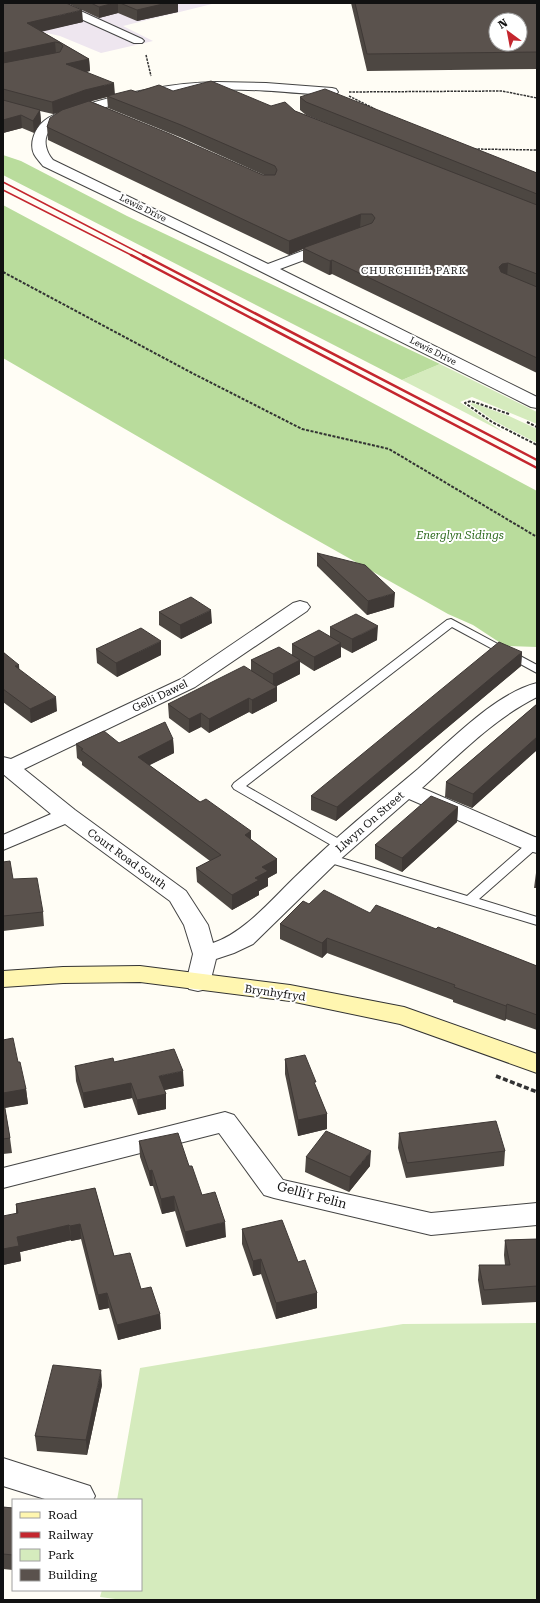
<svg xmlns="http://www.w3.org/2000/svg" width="540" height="1603" font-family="'Roboto Serif',serif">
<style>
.industrial{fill:#eee6ef}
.green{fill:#d5ebbd}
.forest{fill:#b9dc9c}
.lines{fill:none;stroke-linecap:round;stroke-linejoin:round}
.service-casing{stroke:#444;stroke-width:2}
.minor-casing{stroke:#444;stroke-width:2}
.secondary-casing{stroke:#333;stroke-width:2}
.path-far2{stroke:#333;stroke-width:1.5;stroke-dasharray:2.5 1;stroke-linecap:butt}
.path-far1{stroke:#333;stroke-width:2;stroke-dasharray:3 1.5;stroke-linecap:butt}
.path{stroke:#333;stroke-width:3.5;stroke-dasharray:5 2.5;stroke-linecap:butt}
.service{fill:#fff;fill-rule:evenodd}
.minor{fill:#fff;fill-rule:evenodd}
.secondary{fill:#fff6b0;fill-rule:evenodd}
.rail-far1{stroke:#c4262e;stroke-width:1.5}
.rail{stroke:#c4262e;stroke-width:2.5}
.wall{fill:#4d4742;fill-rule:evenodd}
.shaded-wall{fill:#3f3936}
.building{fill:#5a524d;stroke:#3f3936;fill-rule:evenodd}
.labels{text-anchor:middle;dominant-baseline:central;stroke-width:4;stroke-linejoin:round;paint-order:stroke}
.far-street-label{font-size:9px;fill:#111;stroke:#fff}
.far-neighbourhood-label{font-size:10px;letter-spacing:1px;fill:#111;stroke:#fff}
.park-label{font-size:11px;font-style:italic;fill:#2f6b1f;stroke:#fff}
.street-label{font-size:11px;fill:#111;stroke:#fff}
.near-street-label{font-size:13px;fill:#111;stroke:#fff}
</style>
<rect width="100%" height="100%" fill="#fffdf5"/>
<path class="industrial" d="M3,3H216L123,26L153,41L101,53L60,36L3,23Z"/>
<path class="green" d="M440,364L537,412V424L472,397L460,402L503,432L402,380Z
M473,403L509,416L537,429V443L494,421L470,404Z
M537,1323V1600H123L100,1597L102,1590H141V1500H117L140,1368L403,1324Z"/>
<path class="forest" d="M3,155L21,161L127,216L440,364L402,380L3,175Z
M3,205L537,491V647L505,646L473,625L448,614L283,521L3,358Z"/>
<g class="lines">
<g class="service-casing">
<path id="service" d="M451,619L537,665V673L452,627L246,786L346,843L348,846L346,849H338L234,789L232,786L234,783L447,620Z
M537,837V848L479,899L537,917V925L324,861L322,858L324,855L328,854L467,896L533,838Z"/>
</g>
<g class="minor-casing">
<path id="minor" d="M48,3H63L142,39L144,41L142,43H134L50,5Z
M216,82L266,83L332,88L336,89L338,92L336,95L332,96C288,92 245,88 201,90C161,91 123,102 85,113C74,117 58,119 50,130C42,139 46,152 53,160L268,264L326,242L331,241L336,242L338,245L336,248L280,269L537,397V408L531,407L216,249L43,166C40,162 36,158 34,154C29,143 35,128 44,121C53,113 67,111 78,107C123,93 168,83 216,82Z
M300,601L307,603L310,607L307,611L195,687L24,769L75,810L186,891L208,925L213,943C245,932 271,900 295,877C334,839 376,804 418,769C450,741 496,693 537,683V697C493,719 458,756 422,788L537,838V853L529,851L409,799L336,863L253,944L234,953L216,959L210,983L207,989L198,991L189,989L186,983L193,954L184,925L170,901L65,824L3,850V835L51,814L3,774V757L11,759L181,679L293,603Z
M225,1112L234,1115L283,1180L431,1213L537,1203V1225L431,1235L274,1198L264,1195L219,1133L3,1188V1168Z
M3,1458L90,1486L95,1496L93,1500H48L3,1486Z"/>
</g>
<g class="secondary-casing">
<path id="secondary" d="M140,966L290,985L404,1007L537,1054V1073L400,1024L290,1001L140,982L63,983L3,987V971L63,967Z"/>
</g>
<path class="path-far2" d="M146,55L151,76
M349,92L502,91L537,98
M349,96L375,109
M474,149L537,150"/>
<path class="path-far1" d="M3,272L192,373L302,429L389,449L537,537
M509,414L471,401L465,403L492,422L537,445
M527,422L537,427"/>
<path class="path" d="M496,1076L537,1092"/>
<use href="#service" class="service"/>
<use href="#minor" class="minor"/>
<use href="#secondary" class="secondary"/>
<path class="rail-far1" d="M3,182L145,256
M3,190L133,256"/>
<path class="rail" d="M131,255L537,468
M143,255L537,460"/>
</g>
<path class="wall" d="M3,3L83,22L41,31L89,59L90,71L86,72L115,94L137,92L173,91L271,106L295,111L339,128L306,115L300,110V97L537,173V373L332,274L329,275L303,262V249L289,255L48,140L47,127L58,113L53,114L40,111L41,122L34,133L22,128L3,133ZM107,97L108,108L182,138L264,175H263L90,101Z
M67,3H178V12L137,21L118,13L99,18Z
M351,3H537V69L367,71Z
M317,553L394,607L367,615L317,566Z
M159,612L212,623L181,639L159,625Z
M330,627L377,640L352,653L341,647V657L314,671L300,662V674L276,686L277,687V701L252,714L249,712L209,733L201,727L189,733L169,718L168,704L251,671V660L292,655V644L330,637Z
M96,649L161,655L117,677L97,663Z
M3,652L19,669L57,711L31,723L3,702Z
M522,652L521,666L336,821L311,810V796Z
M537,704V750L472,808L445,797L446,782Z
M173,739L174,753L149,765L200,802L251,831V840L277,859V873L268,878V886L259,891V895L232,910L197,882L196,868L210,861L82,765V762L77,758L76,744L119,743Z
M458,807L457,822L402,872L375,859V845Z
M3,862L13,879L43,912L44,926L3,931Z
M537,868V893H536L537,888H534L536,873Z
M309,904L370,913L436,929L537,966V1030L506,1019L505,1021L453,1002V1000L327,953L322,958L280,939V924Z
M3,1040L18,1062L26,1089L28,1104L5,1108L10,1138L12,1153L3,1154Z
M285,1059L316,1088L327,1114V1129L298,1136L285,1074Z
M114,1062L184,1086L164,1090L166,1094V1109L138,1115L132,1098L84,1108L76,1081L75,1066Z
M399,1133L505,1151L504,1166L406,1178L398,1148Z
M139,1141L189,1166L202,1195L226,1237L186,1247L175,1211L162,1214L153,1186H150L140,1157Z
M306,1157L370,1166L349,1192L305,1172Z
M95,1188L114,1256L141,1289L160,1314L161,1329L118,1340L109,1308L99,1310L81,1239L71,1241V1240L20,1252L21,1261L3,1265L16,1213V1204Z
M242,1229L298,1262L317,1293V1308L276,1319L261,1274L253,1276L242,1244Z
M537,1239V1302L482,1305L478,1280L479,1265H505L504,1255L505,1240Z
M102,1385L87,1455L37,1451L35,1436Z
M3,1507L13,1508V1570L3,1569Z"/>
<path class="shaded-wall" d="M114,3H118V13L99,18V7Z
M167,3H178V12L137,21V10Z
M82,10L83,22L28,35L27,23Z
M55,42L56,54L3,64V53Z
M89,59L90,71L67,76L66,64Z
M114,83L115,95L107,96V97L85,103L53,114L52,102L85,90Z
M40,110L41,122L34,133L33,121Z
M21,115L22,128L3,133V120Z
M361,214L360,228L303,248V249L289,255V241Z
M332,260V274L329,275L330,261Z
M508,263L507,277L501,278L499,267L502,264Z
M395,593L394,607L367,615L368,601Z
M211,610L212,623L181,639L180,625Z
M378,626L377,640L352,653V639Z
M161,641V655L117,677L116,663Z
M341,643V657L314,671V657Z
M522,652L521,666L336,821L337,807Z
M300,660V674L273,688V674Z
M19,665L20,678L15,666Z
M277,687V701L252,714V700Z
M56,697L57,711L31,723L30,709Z
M249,698V712L209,733V719Z
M201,713V727L189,733V719Z
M537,737V750L472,808L473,794Z
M173,739L174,753L138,771V757Z
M458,807L457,822L402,872V858Z
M251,831V846L245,835Z
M277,859V873L268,878V886L259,891V895L232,910V895L255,878L262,867Z
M327,938V953L322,958V943Z
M507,1004L506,1019L505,1021L506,1006Z
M183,1071L184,1086L160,1091L159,1076Z
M131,1083L132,1098L84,1108L83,1093Z
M26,1089L28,1104L3,1108V1093Z
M166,1094V1109L138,1115L137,1100Z
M327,1114V1129L298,1136V1120Z
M371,1151L370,1166L349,1192L350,1177Z
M152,1170L153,1186H150L149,1171Z
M174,1196L175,1211L162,1214L161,1199Z
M225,1222L226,1237L186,1247L185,1232Z
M80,1224L81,1239L71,1241L70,1226Z
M69,1225L71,1240L20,1252L21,1261L3,1265V1249L17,1237Z
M261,1259V1274L253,1276V1261Z
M107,1293L109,1308L99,1310L98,1295Z
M317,1293V1308L276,1319V1303Z
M160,1314L161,1329L118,1340L117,1325Z
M101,1370L102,1385L87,1455L86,1440Z"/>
<path class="building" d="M3,3H66L82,10L27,23L89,59L66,64L114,83L85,90L52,102L3,89V63L60,52L63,46L60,43L55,42L3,53Z
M91,3H114L99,7Z
M120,3H167L137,10Z
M355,3H537V52L367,54ZM496,20H520V44H496Z
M211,81L271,106L285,102L295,111L537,205V274L508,263L502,264L499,267L501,272L537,287V358L332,260L330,261L303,248L372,223L375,218L372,214H361L289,241L47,127L50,118L62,110L89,101L170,134L263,175H275L277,170L275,166L181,125L107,96L131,90L137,92L159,85L173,91Z
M325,89L537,173V194L306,102L300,97Z
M3,100L40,110L33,121L21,115L3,120Z
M317,553L365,565L395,593L368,601Z
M191,597L211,610L180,625L159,612Z
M356,614L378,626L352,639L330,627Z
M141,628L161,641L116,663L96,649Z
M319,630L341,643L314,657L292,644Z
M499,642L522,652L337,807L311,796Z
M279,647L300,660L273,674L251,660Z
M3,652L19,665L15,666L56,697L30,709L3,689Z
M244,666L277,687L252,700L249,698L209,719L201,713L189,719L168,704Z
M537,704V737L473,794L446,782Z
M165,722L173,739L138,757L200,802L206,799L251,831L245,835L277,859L262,867L268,871L255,878L259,880L232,895L196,868L221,855L81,750L83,749L76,744L104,731L119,743Z
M431,796L458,807L402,858L375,845Z
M10,861L13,879L37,878L43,912L3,916V862Z
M324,890L370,913L376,905L436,929L438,927L537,966V1015L507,1004L506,1006L454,987L455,985L327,938L322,943L280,924L303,901L309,904Z
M13,1038L18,1062H20L26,1089L3,1093V1040Z
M174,1049L183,1071L159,1076L166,1094L137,1100L131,1083L83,1093L75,1066L113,1058L114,1062Z
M305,1055L316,1082H314L327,1114L298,1120L285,1059Z
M3,1097L10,1138L3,1139Z
M496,1121L505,1151L407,1163L399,1133Z
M326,1131L371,1151L350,1177L306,1157Z
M178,1133L189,1166H192L202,1195L215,1192L225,1222L185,1232L174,1196L161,1199L152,1170L149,1171L139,1141Z
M95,1188L114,1256L130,1253L141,1289L151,1287L160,1314L117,1325L107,1293L98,1295L80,1224L70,1226L69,1225L17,1237L19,1246L3,1249V1216L18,1213L16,1204Z
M282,1220L298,1262L305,1260L317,1293L276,1303L261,1259L253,1261L242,1229Z
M537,1239V1286L484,1290L479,1265H510L505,1240Z
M53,1365L101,1370L86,1440L35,1436Z
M3,1507L13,1508V1555L3,1554Z"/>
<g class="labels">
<g class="far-street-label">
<text transform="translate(143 208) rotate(26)">Lewis Drive</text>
<text transform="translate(433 351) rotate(27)">Lewis Drive</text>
</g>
<g class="far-neighbourhood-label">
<text x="414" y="270">CHURCHILL PARK</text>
</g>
<g class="park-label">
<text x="460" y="535">Energlyn Sidings</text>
</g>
<g class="street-label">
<text transform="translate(160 696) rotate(-26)">Gelli Dawel</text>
<text transform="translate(370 822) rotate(-41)">Llwyn On Street</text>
<text transform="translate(127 859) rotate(36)">Court Road South</text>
<text transform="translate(275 993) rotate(8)">Brynhyfryd</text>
</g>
<g class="near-street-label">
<text transform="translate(312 1195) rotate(15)">Gelli'r Felin</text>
</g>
</g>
<rect width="540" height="1603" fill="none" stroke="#111111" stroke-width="8"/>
<rect x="12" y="1499" width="130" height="92" fill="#ffffff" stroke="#a0a0a0"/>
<rect x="20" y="1512" width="20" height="6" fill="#fff6b0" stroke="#a0a0a0"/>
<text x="48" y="1519" font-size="12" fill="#111111">Road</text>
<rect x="20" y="1532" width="20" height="6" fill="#c4262e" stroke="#a0a0a0"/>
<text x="48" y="1539" font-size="12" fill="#111111">Railway</text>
<rect x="20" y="1549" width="20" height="12" fill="#d5ebbd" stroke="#a0a0a0"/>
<text x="48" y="1559" font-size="12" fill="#111111">Park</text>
<rect x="20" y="1569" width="20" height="12" fill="#5a524d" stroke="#a0a0a0"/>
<text x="48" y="1579" font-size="12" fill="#111111">Building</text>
<g transform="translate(508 32) rotate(328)"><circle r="19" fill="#ffffff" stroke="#a0a0a0"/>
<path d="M0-3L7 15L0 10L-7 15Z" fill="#c4262e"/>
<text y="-6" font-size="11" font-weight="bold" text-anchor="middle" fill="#111111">N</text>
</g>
</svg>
